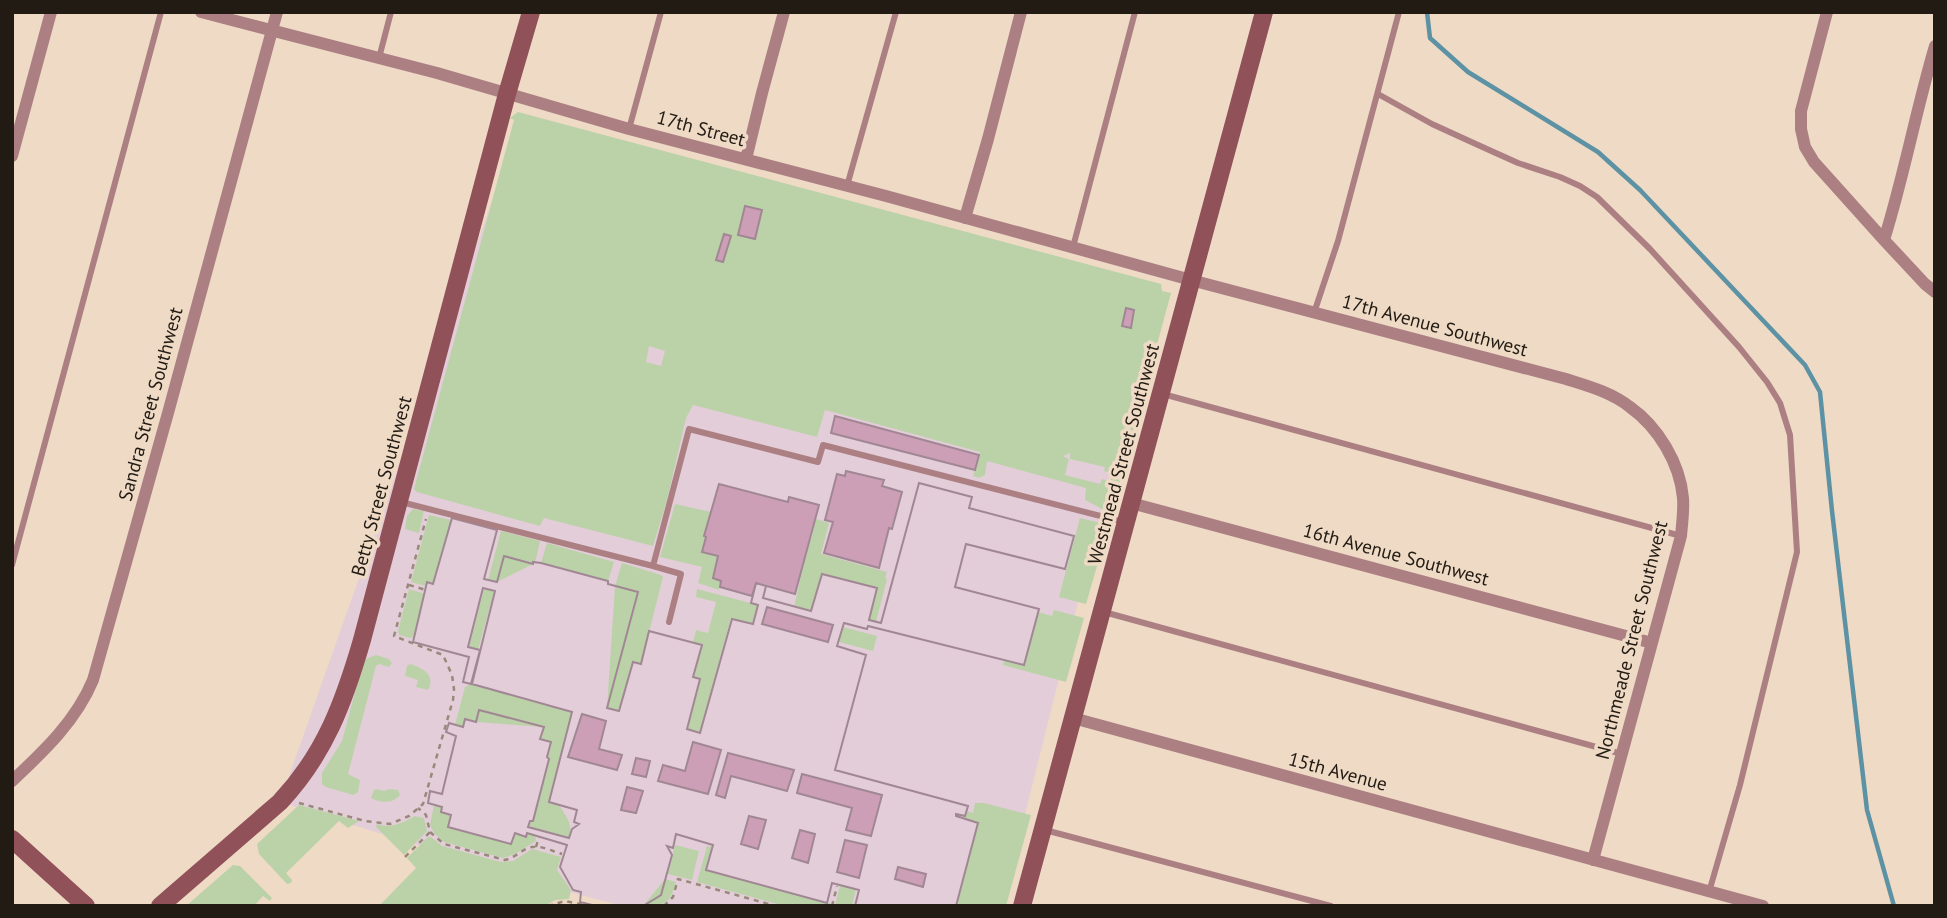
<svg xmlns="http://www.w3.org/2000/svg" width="1947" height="918" font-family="'PT Sans',sans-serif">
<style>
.education{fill:#e3cdd9}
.green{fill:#bbd2a8;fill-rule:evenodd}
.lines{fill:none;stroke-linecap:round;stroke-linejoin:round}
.stream{stroke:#5c92a4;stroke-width:4.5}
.building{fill:#cd9fb7;stroke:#a18794;stroke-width:2;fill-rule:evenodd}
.path{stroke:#98897a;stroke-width:2.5;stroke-dasharray:5 5;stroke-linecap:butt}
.lane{stroke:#ac7f83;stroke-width:6}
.street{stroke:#ac7f83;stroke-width:12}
.secondary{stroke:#905158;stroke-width:18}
.labels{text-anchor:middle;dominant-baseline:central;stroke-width:7;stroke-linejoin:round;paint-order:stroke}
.street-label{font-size:19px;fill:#221b13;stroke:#eedac5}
</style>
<rect width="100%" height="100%" fill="#eedac5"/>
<path class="education" d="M520,122L1155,294L1002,906H623L557,889L280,802Z"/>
<path class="green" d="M518,112L1161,284L1162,291L1171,293L1112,511L1102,509L1085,500L1086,488L987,461L985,475L979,478L973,476L980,452L825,410L817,437L693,405L686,418L667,500L653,546L544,518L540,526L417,492L414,489L514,120L510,118ZM649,346L665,351L661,366L646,362ZM1070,453V459L1105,467L1104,471L1112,473L1110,481L1102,479L1100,484L1065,475L1069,459L1063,456Z
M675,504L711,512L704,536L718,556L713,578L720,580L719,590L698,583L702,567L660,557Z
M413,509L424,511L419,533L405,529L407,516Z
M429,515L451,520L433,584L428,582L426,586L411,582Z
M1080,518L1109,525L1086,604L1059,597Z
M816,519L829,523L821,554L887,572L885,578L887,579L876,622L869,620L877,588L822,574L811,611L794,607L809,540H811Z
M501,531L540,541L535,563L497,582L488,580Z
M547,543L614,562L608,581L541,563Z
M622,563L661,575L663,577L641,664L633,662L619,711L607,708L615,586Z
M409,589L425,594L414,637L410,638L399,635L398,631Z
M484,589L494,592L478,650L469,647Z
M697,589L758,605L752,623L731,618L700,732L687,729L700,679L694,677L702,644L693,642L696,630L708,633L716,602L696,597Z
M1054,610L1084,618L1066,682L1003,665L1004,660L1024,665L1038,612L1052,616Z
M843,627L877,636L873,651L839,642Z
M376,655L389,659L392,663L389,667L379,664L376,666L348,774L360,780L358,792L353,795L326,787L322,784V773L342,741L362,666L366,659Z
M410,664C423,668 436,675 428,690L416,687L418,680L405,676L407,666Z
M471,684L572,712L549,802L559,805C567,818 573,823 569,838L528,827L530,821H533L549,759L547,757L550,742L540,739L543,727L476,722L465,719L463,727L455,725L465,687Z
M376,789L384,791L389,789L398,790L400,795C393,804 380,803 371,798L374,790Z
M975,803H984L1031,815L1006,906H956L977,823L964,819L967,811L973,813Z
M299,805L359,821L348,828L339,821L286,873L292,880L291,883L287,884L259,854L257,844Z
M434,805L442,807L441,812L451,815L449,828L511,844L515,833L526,836L527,833L535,835L536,841L515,854L503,858L444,842L434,833L430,825Z
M415,816L424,818L427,831L404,855L376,827L377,824C391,829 402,823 415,816Z
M428,837H431L442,846L501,862L513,861L532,849L561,857L557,870L571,890L569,899L555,900L545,906H379L416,868L407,858Z
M675,845L699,851L692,880L668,874Z
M707,846L712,847L707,870L830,903V906H785L697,882Z
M233,865L240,866L272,898L270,901L263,896L254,906H186Z
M665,879L676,882C670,904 665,906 643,906Z
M840,885L856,889L852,906H835Z"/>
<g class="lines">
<path class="stream" d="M1427,12L1430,38L1468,72L1598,152L1640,190L1805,365L1820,392L1832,511L1867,810L1894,906"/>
</g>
<path class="building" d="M745,206L762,210L755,239L738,235Z
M724,234L731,236L723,262L716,260Z
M1126,308L1134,310L1131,328L1122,326Z
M835,416L979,455L975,470L831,433Z
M846,471L884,480L882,486L902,492L892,529L889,528L879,568L824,553L833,522L825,520L837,474L845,476Z
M919,483L972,497L969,508L1074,536L1065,569L966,544L955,587L1039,609L1024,665L868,626L867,629L844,623L837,646L866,655L835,770L968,806L965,816L956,814V816L978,823L956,906H855L859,890L832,883L827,903L706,870L713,845L676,834L673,848L667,846L672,855L661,895L643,906H596L580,902L581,892L573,890L560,867L567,845L527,833L526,837L515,833L511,844L448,827L451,815L441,812L442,807L428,803L430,791L442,794L456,736L446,732L449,723L463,727L465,719L476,722L479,710L544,727L540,739L551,742L547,757L549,759L533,821H530L528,827L569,838L572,829L579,824L574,822L577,810L549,802L572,712L472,684L495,591L483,588L468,647L480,650L471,684L463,682L469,657L413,642L427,582L433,584L452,518L497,530L484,579L497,582L504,556L533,564V562L541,563L608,581V584L638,592L607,708L619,711L633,662L641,664L649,631L702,645L693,677L700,679L687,729L700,733L732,619L753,624L758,605L751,603L756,583L766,586L763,598L811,611L822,574L877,588L869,620L881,623ZM767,607L833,625L828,642L762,624ZM582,714L606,721L599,749L622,755L617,770L568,757ZM693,742L721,750L708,794L658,781L663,765L685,771ZM728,753L794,770L787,791L731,776L725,798L716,795ZM636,758L650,761L646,777L632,774ZM802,774L882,795L871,836L846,830L852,808L797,793ZM627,787L643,791L636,813L621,810ZM749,816L766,820L758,849L741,844ZM800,830L815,834L808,863L792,858ZM845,840L867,845L859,878L837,872ZM898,867L926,874L923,887L895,879Z
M919,483L972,497L969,508L1074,536L1065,569L966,544L955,587L1039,609L1024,665L868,626L867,629L844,623L837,646L866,655L835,770L968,806L965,816L956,814V816L978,823L956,906H855L859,890L832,883L827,903L706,870L713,845L676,834L673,848L667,846L672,855L661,895L643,906H596L580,902L581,892L573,890L560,867L567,845L527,833L526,837L515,833L511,844L448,827L451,815L441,812L442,807L428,803L430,791L442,794L456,736L446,732L449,723L463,727L465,719L476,722L479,710L544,727L540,739L551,742L547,757L549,759L533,821H530L528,827L569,838L572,829L579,824L574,822L577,810L549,802L572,712L472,684L495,591L483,588L468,647L480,650L471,684L463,682L469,657L413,642L427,582L433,584L452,518L497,530L484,579L497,582L504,556L533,564V562L541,563L608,581V584L638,592L607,708L619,711L633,662L641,664L649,631L702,645L693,677L700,679L687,729L700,733L732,619L753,624L758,605L751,603L756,583L766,586L763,598L811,611L822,574L877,588L869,620L881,623Z
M719,484L788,502L789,497L819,505L795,594L756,583L752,596L720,587L721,581L713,578L718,556L702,552L706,537L704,536Z"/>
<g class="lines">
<path class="path" d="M409,585L426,590
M299,803L365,821L390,824L409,816L423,804L453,700L454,689L452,675L443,655L394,636L426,519
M430,832L444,844L505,860C515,858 522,849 532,847C541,845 554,852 562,854
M536,847L539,837
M405,857L430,832L426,815L418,808
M548,906L565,901L590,906
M664,906L673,897L678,879L776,906
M832,906L837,886"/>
<path class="lane" d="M379,58L391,12
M1378,94L1432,124L1478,145L1518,163L1560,177L1580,186L1597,197L1650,249L1739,347L1767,382L1780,403L1790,435L1797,552L1740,785L1709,892
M629,129L661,12
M847,186L896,12
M1073,247L1135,12
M1314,313L1338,241L1399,12
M1163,394L1681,536
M401,502L653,566L689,429L818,462L823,445L1124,522
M12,565L161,12
M653,566L681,574L669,622
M1104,612L1622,754
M1045,830L1331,906"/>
<path class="street" d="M201,12L437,73L629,129L886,196L1191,280L1566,379C1588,386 1611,392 1630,407C1658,427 1680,463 1683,498C1684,510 1682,524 1681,536L1593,860
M1827,12L1801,111V129L1805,147L1814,162L1884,240L1925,284L1935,292
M12,156L51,12
M746,159L762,93L784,12
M965,218L988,139L1021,12
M1884,240C1904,176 1916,110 1935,46
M1131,503L1652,643
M1073,718L1763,906
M12,781C44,751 76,721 93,680L168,413L277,12"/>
<path class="secondary" d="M12,839L86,906
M160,906L280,802C325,754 344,702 362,640L507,94L531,12
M1022,906L1264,12"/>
</g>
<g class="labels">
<g class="street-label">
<text transform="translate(701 128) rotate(15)">17th Street</text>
<text transform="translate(1435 325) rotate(15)">17th Avenue Southwest</text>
<text transform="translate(150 404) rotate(-75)">Sandra Street Southwest</text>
<text transform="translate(1123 454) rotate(-75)">Westmead Street Southwest</text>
<text transform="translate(381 486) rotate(-75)">Betty Street Southwest</text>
<text transform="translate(1396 554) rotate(15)">16th Avenue Southwest</text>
<text transform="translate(1631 640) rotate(-76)">Northmeade Street Southwest</text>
<text transform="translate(1338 771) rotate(15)">15th Avenue</text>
</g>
</g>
<rect width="1947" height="918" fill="none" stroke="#221b13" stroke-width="28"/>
</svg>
